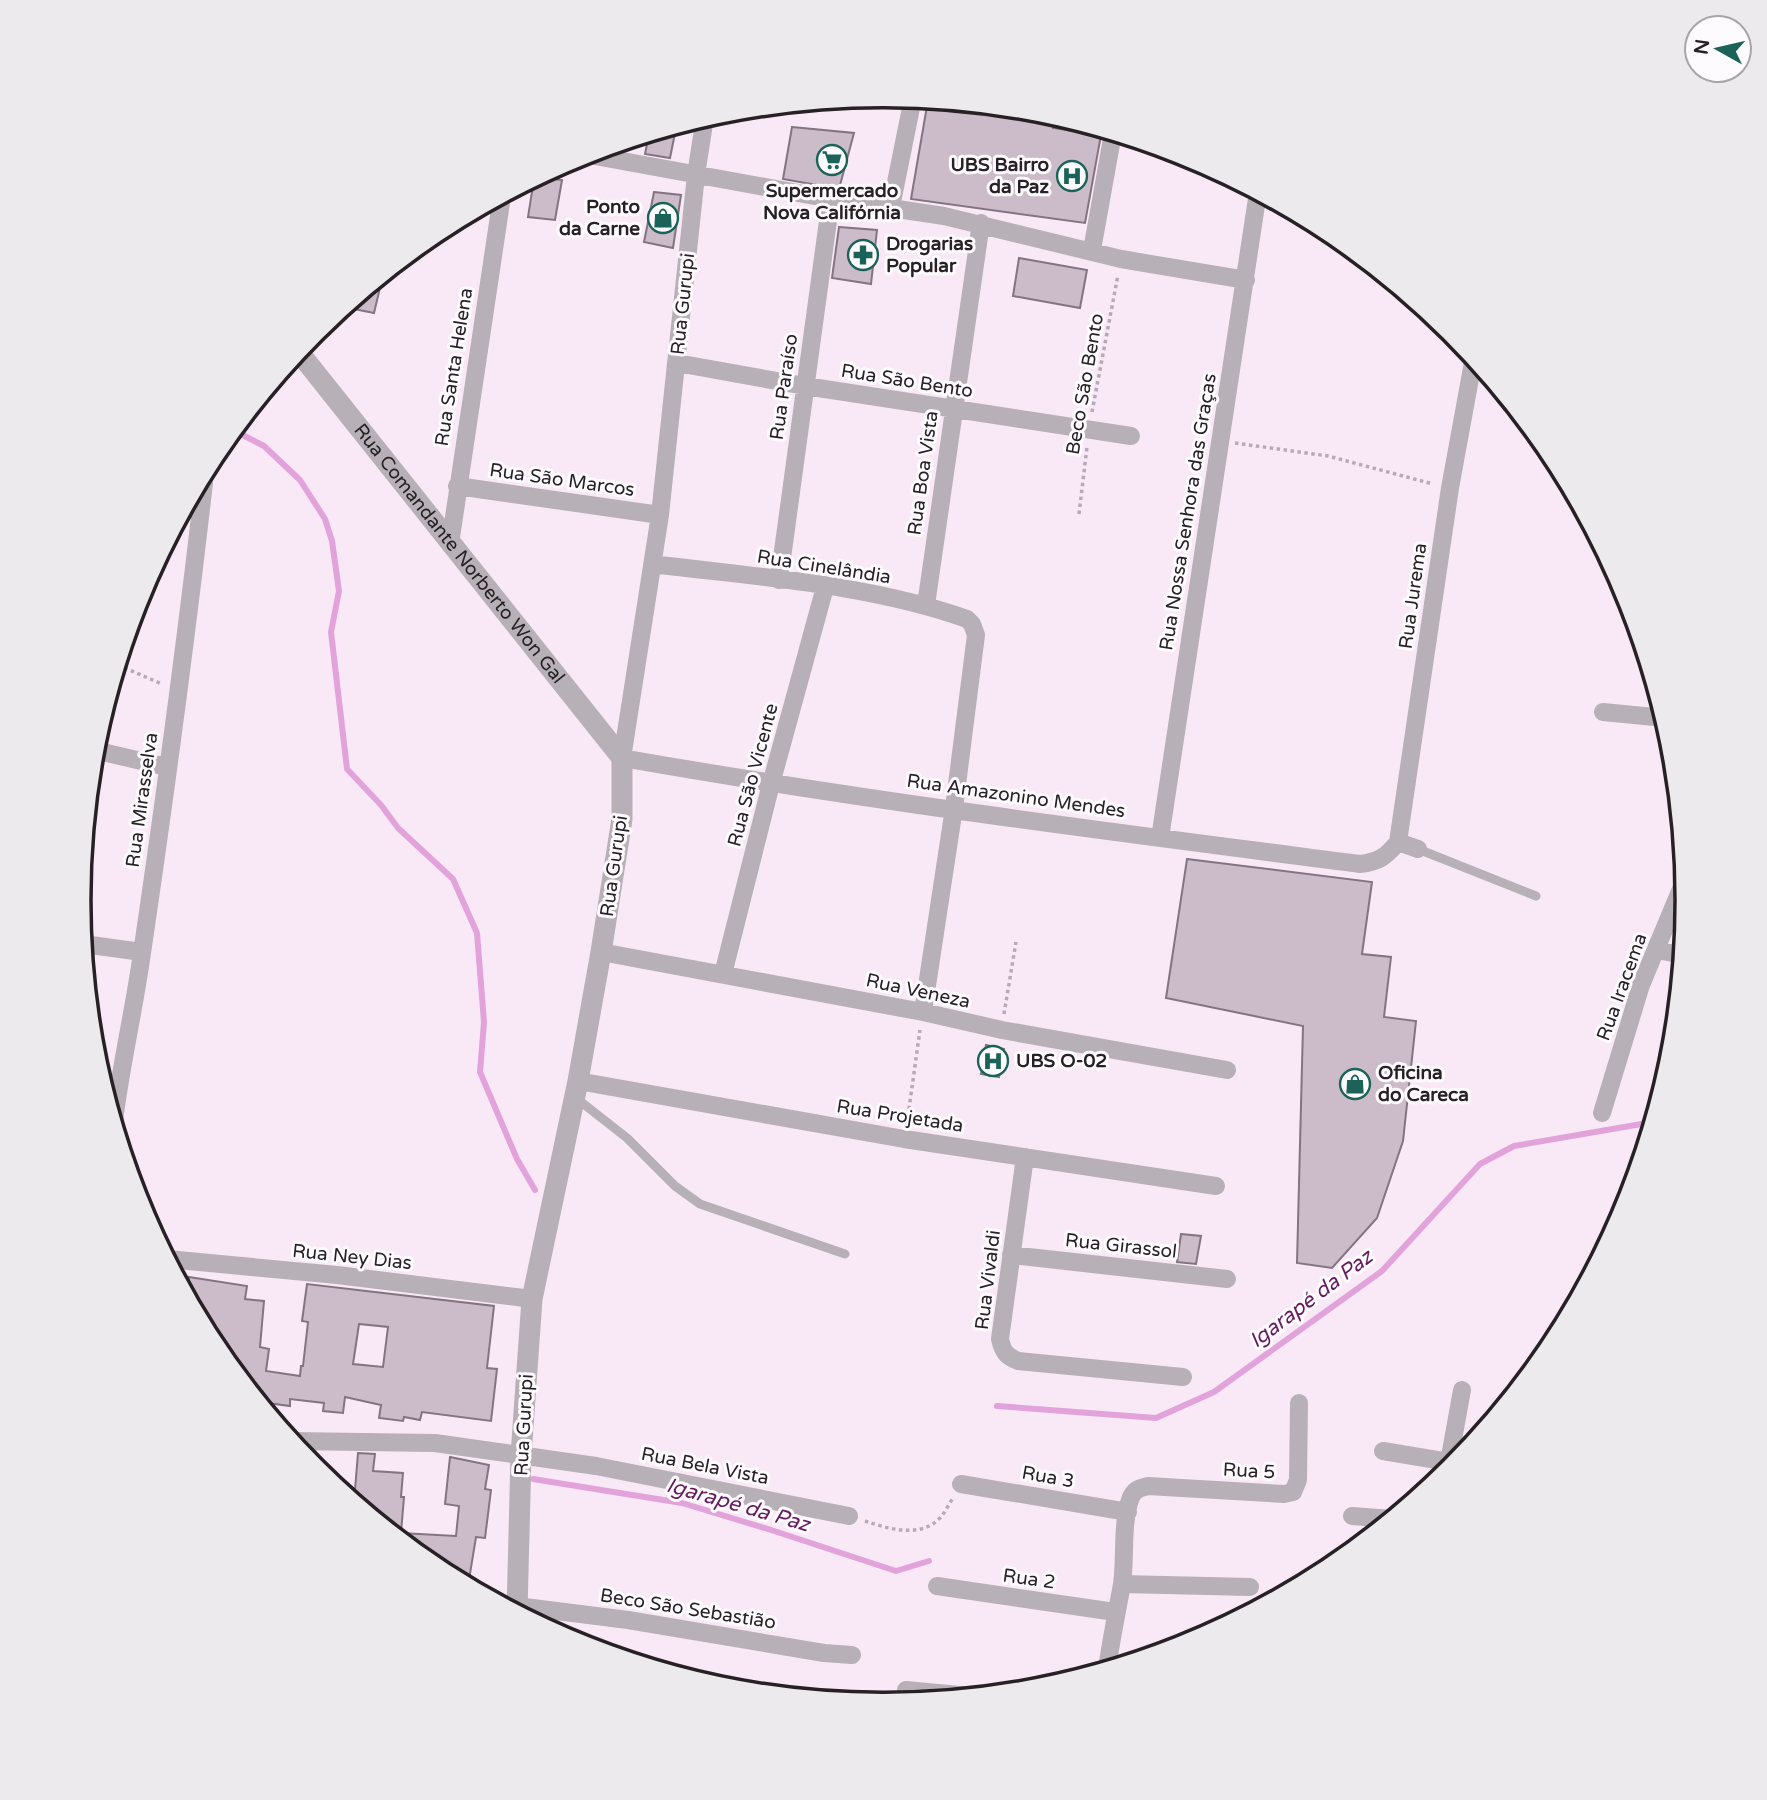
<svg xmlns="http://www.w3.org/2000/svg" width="1767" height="1800" font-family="'Varela Round',sans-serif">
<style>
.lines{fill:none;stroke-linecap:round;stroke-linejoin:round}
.stream{stroke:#e2a3db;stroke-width:6}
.building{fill:#ccbcca;stroke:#827480;stroke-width:2;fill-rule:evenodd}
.path{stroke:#b6aab5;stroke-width:3.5;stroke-dasharray:3.5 3.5;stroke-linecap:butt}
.service{stroke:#b8b0b7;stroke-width:9}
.minor{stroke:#b8b0b7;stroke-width:18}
.tertiary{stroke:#b8b0b7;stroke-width:21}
.labels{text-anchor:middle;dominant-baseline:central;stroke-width:6;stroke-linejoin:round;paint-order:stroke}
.poi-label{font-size:19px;font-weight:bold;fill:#272126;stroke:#fefbfe;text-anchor:start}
.street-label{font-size:19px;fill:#272126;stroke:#fefbfe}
.water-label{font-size:21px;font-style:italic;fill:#631a5f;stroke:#fefbfe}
.rim{fill:none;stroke:#272126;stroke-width:3.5}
</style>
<rect width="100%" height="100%" fill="#f9e9f7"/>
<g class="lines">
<path class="stream" d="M233,430L264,446L300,480L325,519L332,541L339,591L331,632L347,769L381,805L398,828L453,879L477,933L484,1022L480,1072L517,1159L535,1190
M997,1406L1156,1418L1214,1392L1382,1271L1480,1164L1514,1146L1653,1122
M533,1479L682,1503L768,1529L896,1571L929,1561"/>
</g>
<path class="building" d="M928,100L1041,111L1055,115L1053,128L1101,135L1085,223L911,199Z
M792,127L854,133L839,189L783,179Z
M660,131L675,133L670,158L645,154L649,134Z
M538,177L562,180L555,220L528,217L534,179Z
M654,192L681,195L673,248L644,242Z
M839,227L877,230L871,284L832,278Z
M1019,258L1087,270L1080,308L1013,296Z
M383,275L374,313L344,307Z
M1187,859L1372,882L1362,954L1391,957L1384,1017L1416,1021L1403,1141L1377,1218L1332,1268L1297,1263L1303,1026L1166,998Z
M986,1045L1004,1049L999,1077L981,1074Z
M1181,1234L1201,1236L1196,1264L1177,1262Z
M189,1277L247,1286L245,1299L264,1301L260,1347L269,1349L266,1371L300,1376L301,1366H303L308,1322L302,1321L307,1284L494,1306L487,1368L497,1369L491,1421L422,1412L420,1420L404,1417L403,1421L379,1418L381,1405L345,1397L343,1413L323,1411L324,1403L290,1399V1406L260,1402L214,1347L187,1296ZM359,1324L388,1327L383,1367L353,1364Z
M358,1453L375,1454L373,1471L403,1473L401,1497H404L401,1533L456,1536L459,1506L445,1504L450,1457L489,1465L485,1489L491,1490L485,1538L476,1537L468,1586L436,1569L354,1502Z"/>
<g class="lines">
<path class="path" d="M1092,412L1118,275
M1235,443L1328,456L1433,484
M1079,514L1087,447
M118,665L162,684
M1004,1014L1016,942
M907,1123L920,1030
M865,1521C889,1529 921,1539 941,1517C945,1512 949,1504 953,1498"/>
<path class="service" d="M1418,849L1536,896
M576,1098L627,1138L675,1186L700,1204L845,1254"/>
<path class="minor" d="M705,117L696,175L660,515L622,758C866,801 1113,832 1360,864C1378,862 1386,857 1398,842L1450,488L1474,357
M584,154L831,199L944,216L1121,259L1246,280
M891,207L913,98
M1092,250L1113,133
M677,363L805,386L1131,436
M457,486L660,515
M450,544L502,196
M653,564C756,577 869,584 967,619L972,624L976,635L954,808L923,1012
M779,580L831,199
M926,605L981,223
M1603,712L1665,718
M94,750L167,767
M1160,838L1258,192
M1398,842L1418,849
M83,944L142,952
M1657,950L1683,955
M601,952L923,1012L1002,1030L1227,1070
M723,974L771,784L825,587
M578,1081L904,1139L1216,1186
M1602,1113L1641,985L1686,877
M114,1121C121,1065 134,1010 142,953C165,797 186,640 204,483
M1025,1157L1000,1339C1003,1352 1006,1356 1018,1361L1183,1377
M1011,1255L1227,1279
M167,1259L337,1275L532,1299
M291,1441L435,1443L596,1466L849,1516
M1383,1451L1449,1462
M1449,1472V1462L1462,1390
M961,1484L1128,1512
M1352,1516L1392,1519
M1122,1584L1250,1587
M937,1586L1115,1612
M517,1606L628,1620L824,1653L852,1655
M1107,1669C1111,1640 1117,1612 1122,1584C1126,1556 1121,1524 1131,1497C1135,1489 1140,1488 1148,1486L1284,1494L1293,1492L1298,1480L1299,1403
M906,1690L970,1696"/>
<path class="tertiary" id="s1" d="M298,351L622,758V819L601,952L578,1081L532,1299L521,1455L517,1612"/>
</g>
<defs>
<g id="supermarket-ring" transform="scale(1.575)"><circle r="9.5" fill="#fefbfe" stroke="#1b6358" stroke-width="1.5"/><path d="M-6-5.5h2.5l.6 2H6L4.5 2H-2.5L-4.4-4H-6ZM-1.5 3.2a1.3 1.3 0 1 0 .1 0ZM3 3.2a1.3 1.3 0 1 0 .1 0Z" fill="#1b6358"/></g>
<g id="hospital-ring" transform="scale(1.575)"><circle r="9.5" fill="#fefbfe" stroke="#1b6358" stroke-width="1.5"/><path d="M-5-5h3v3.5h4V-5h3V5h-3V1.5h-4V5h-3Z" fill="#1b6358"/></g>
<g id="shop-ring" transform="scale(1.575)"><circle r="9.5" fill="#fefbfe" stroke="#1b6358" stroke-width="1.5"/><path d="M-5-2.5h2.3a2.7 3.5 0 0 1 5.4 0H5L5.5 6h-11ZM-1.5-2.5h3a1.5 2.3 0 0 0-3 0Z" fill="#1b6358"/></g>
<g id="pharmacy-ring" transform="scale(1.575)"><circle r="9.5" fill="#fefbfe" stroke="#1b6358" stroke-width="1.5"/><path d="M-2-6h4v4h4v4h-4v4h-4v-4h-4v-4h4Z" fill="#1b6358"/></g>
</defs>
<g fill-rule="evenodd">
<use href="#supermarket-ring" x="832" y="160"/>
<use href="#hospital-ring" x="1072" y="176"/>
<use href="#shop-ring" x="663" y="218"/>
<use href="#pharmacy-ring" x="863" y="255"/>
<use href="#hospital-ring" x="993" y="1061"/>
<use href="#shop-ring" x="1355" y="1084"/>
</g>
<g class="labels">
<g class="poi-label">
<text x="1049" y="165" text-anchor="end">UBS Bairro<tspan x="1049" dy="22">da Paz</tspan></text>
<text x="832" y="191" text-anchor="middle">Supermercado<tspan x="832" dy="22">Nova Califórnia</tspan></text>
<text x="640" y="207" text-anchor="end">Ponto<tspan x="640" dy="22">da Carne</tspan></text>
<text x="886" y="244">Drogarias<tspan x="886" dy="22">Popular</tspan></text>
<text x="1016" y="1061">UBS O-02</text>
<text x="1378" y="1073">Oficina<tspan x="1378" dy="22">do Careca</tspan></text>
</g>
<g class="street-label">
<text transform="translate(683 304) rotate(-84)">Rua Gurupi</text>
<text transform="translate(454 367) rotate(-81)">Rua Santa Helena</text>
<text transform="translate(907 381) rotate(9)">Rua São Bento</text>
<text transform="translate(1085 384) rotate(-80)">Beco São Bento</text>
<text transform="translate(784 387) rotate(-82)">Rua Paraíso</text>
<text transform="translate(923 473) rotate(-82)">Rua Boa Vista</text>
<text transform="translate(562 480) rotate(8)">Rua São Marcos</text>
<text transform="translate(1188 512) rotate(-81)">Rua Nossa Senhora das Graças</text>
<text stroke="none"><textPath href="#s1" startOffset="259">Rua Comandante Norberto Won Gal</textPath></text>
<text transform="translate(824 567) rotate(9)">Rua Cinelândia</text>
<text transform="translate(1413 596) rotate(-82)">Rua Jurema</text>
<text transform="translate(753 775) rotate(-75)">Rua São Vicente</text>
<text transform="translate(1016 796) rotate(8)">Rua Amazonino Mendes</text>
<text transform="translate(142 800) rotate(-82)">Rua Mirasselva</text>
<text transform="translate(614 866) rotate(-82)">Rua Gurupi</text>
<text transform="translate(1622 987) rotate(-70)">Rua Iracema</text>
<text transform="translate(918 991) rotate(12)">Rua Veneza</text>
<text transform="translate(900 1116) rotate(9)">Rua Projetada</text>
<text transform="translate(1121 1246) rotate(6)">Rua Girassol</text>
<text transform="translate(352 1257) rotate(6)">Rua Ney Dias</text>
<text transform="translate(988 1280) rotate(-83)">Rua Vivaldi</text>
<text transform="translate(524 1425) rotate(-87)">Rua Gurupi</text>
<text transform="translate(705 1466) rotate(11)">Rua Bela Vista</text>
<text transform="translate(1249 1471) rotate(3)">Rua 5</text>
<text transform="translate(1048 1477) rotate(10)">Rua 3</text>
<text transform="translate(1029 1579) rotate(8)">Rua 2</text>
<text transform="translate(688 1609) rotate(9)">Beco São Sebastião</text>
</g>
<g class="water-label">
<text transform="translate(1311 1299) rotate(-37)">Igarapé da Paz</text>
<text transform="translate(738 1505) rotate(16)">Igarapé da Paz</text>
</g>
</g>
<path d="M0 0H1767V1800H0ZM91 900a792 792 0 1 1 1584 0a792 792 0 1 1-1584 0Z" fill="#edeaed" fill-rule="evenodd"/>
<path class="rim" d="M91 900a792 792 0 1 1 1584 0a792 792 0 1 1-1584 0Z"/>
<g transform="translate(1718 49) rotate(278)"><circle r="33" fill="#fefbfe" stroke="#a8a4a8" stroke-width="2"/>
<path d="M0-5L12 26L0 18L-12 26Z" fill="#1b6358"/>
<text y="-10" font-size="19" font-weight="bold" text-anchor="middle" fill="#272126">N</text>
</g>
</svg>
